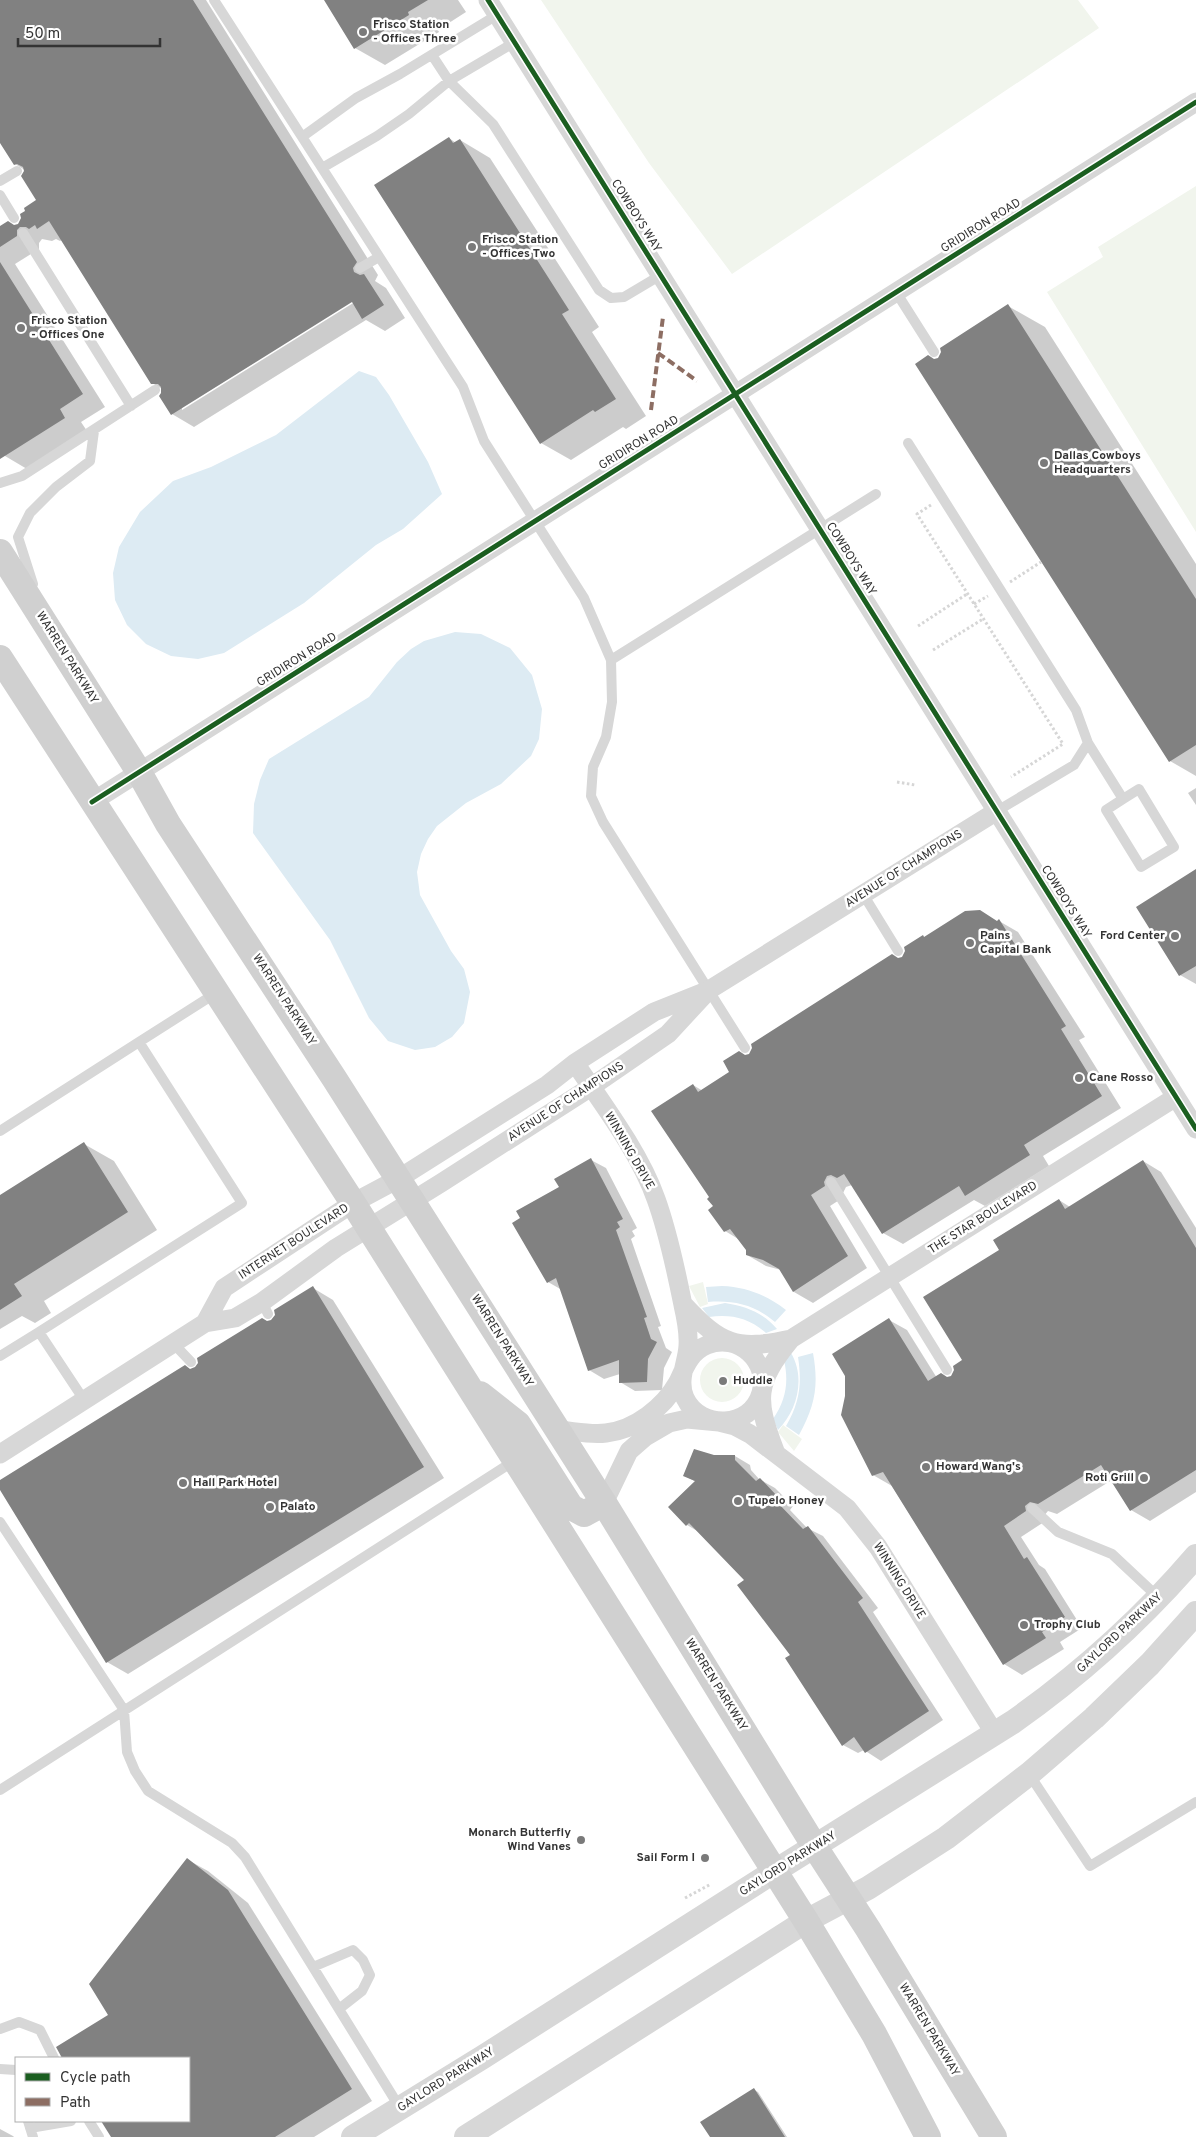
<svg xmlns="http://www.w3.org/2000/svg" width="1196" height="2137" font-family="Overpass,sans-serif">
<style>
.green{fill:#f1f5ed}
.water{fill:#ddebf3}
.shadow{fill:#0003;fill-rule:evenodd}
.building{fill:#818181}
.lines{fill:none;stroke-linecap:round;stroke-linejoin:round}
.path{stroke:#d6d6d6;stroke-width:3;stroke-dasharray:2.5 2.5;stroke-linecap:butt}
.service{stroke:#d7d7d7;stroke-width:10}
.minor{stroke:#d7d7d7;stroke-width:19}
.tertiary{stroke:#d7d7d7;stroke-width:24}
.secondary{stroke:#d0d0d0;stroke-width:26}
.quiet{stroke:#8d6e63;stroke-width:4;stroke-dasharray:8 4;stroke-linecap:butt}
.cycleway-casing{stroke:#fff;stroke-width:8}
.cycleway{stroke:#1b5e20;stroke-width:5}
.poi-dot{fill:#7a7a7a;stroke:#fff;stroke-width:2}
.labels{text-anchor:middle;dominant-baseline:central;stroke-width:5;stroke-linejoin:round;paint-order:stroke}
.poi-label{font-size:12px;font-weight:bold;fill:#333;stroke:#fff;text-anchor:start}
.street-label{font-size:12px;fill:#333;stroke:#fff}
</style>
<rect width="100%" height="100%" fill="#fff"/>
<path class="green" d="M541,0H1078L1099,28L732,274L649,163Z
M1196,186V532L1047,292L1103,257L1098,247Z
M703,1282L708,1304L700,1307L689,1286Z
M700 1380a22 22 0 1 1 44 0a22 22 0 1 1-44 0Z
M783,1425L802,1439L794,1451L778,1432Z"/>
<path class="water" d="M359,371L376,377L389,395L428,462L442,494L403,529L376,545L304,603L224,653L198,659L171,656L146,644L127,625L115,600L113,573L119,547L140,512L173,481L211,467L276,435Z
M455,632L481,634L510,648L532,675L542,709L539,739L531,756L501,784L466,803L437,826L428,839L421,854L417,872L420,895L451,951L464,969L470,992L464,1023L452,1037L435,1047L415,1050L388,1041L369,1018L330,940L253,833L254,804L260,780L269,759L369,697L397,662L411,649L424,641Z
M722,1286C747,1287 766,1295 786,1310L775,1322C755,1305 734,1300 708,1302L706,1287Z
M725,1303C745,1306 764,1313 777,1329L766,1333C749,1318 731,1314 709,1317L702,1308Z
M791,1353C806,1378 797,1411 778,1430L773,1419C786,1400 789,1382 784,1360Z
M813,1353C819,1386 815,1406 799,1435L786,1426C800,1402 802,1383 798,1357Z"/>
<path class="shadow" d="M0,0H206L378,275L375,281L386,288L405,318L385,331L366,320L194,427L172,414L162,389L152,383L62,240L60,241L56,239L52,241L42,239L39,243V249L15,264L105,407L81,422L87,431L27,469L5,456L0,448V228L19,225L38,200L25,170L15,164L0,140ZM356,298L358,300L182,410V407Z
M325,0H458L466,12L438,30L439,32L385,65L355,48Z
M449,138L456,143L460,140L490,158L599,327L592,332L646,416L626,429L623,427L571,460L541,443Z
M1008,306L1045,327L1196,564V776L1170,761L934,360L939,359Z
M1196,788V805L1188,793Z
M1196,871V984L1180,975Z
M999,921L1018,932L1085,1037L1079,1040L1121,1108L1043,1156L1049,1166L985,1206L974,1200L903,1244L883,1233L852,1185L846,1187L843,1193L844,1197L830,1206L867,1268L813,1303L794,1292L781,1270L766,1266L747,1255L748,1250L740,1240L725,1231L711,1198L693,1085L703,1091L731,1073L744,1055H749L896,958H902L923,936L925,938Z
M84,1144L114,1161L157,1230L44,1301L51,1313L35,1323L22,1316L0,1329V1197Z
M591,1160L606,1168L637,1228L632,1231L635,1236L631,1239L661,1326L658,1327L666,1348L672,1352L664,1368L662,1390L635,1391L620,1382V1374L604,1379L589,1370L562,1290L548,1282L560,1187Z
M1143,1161L1161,1172L1196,1228V1492L1150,1521L1131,1510L1112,1480L1057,1514L1048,1511L1043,1517L1044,1522L1021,1537L1039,1565L1045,1569L1082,1628L1060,1642L1064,1649L1022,1675L1004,1664L892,1486L873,1475L889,1320L907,1330L937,1378L952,1377L964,1361L1001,1250L1059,1200L1070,1207Z
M313,1288L333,1300L444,1478L128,1674L107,1662L0,1488V1481L196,1368L267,1322L272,1321Z
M714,1456H735L750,1465L751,1470L759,1479L775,1488L793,1506L790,1510L807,1528L823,1536L878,1608L873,1612L943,1720L881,1761L864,1750L858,1753L843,1745L746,1580L699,1532L687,1525L696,1482L685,1476Z
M188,1860L208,1871L248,1903L372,2101L314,2137H113L103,2121H189V2058H65L58,2047L110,2015Z
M754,2090L758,2092L787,2137H711Z
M0,2129L13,2136L14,2137H0Z"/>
<path class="building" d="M0,0H193L357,262L353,268L354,272L360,275L364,274L384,305L362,319L352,302L171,415L159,396L161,393V387L158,384H151L49,221L37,229L35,225L29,229L26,227H20L17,230V236L0,247V226L8,221L14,225L18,224L21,218L20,214L25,211L24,208L36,200L21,176L24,171L23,167L17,164L14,165L0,143Z
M324,0H428L408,12L409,15L354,49Z
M449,137L453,143L460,139L569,310L562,314L616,399L595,412L593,410L540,444L374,185Z
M0,262L83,394L60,409L65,418L0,459Z
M1008,304L1196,599V745L1169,762L915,364L928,355L934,359L938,358L941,352L940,348Z
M1196,869V966L1179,976L1136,907Z
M980,910L997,921L999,919L1066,1026L1061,1029L1102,1096L1024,1145L1030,1155L965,1196L959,1186L882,1234L844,1174L837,1178L831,1175L827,1176L824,1182L825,1186L811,1195L848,1256L793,1292L779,1269L763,1260L746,1255V1250L730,1229L724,1232L708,1210L713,1206L707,1199L709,1197L651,1111L693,1084L698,1092L729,1072L723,1061L739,1051L745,1055L749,1054L752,1048L751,1044L892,954L898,958L902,957L905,951L904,947L923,935L924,937L965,911Z
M84,1142L128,1212L14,1284L22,1296L0,1310V1195Z
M591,1158L623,1219L617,1222L620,1227L616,1230L647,1317L644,1318L651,1339L657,1342L648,1359L647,1382L619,1383V1360L588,1371L556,1278L547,1283L512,1223L520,1218L516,1211L559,1187L554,1179Z
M1143,1160L1196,1248V1470L1130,1511L1101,1465L1038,1504L1030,1502L1025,1506L1026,1511L1004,1526L1024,1559L1027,1557L1065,1617L1042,1632L1046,1638L1003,1665L883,1472L872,1476L841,1415L845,1396V1376L832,1354L889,1318L928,1381L941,1373L947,1377L951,1376L954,1370L953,1366L962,1360L923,1297L999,1250L993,1240L1059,1199L1065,1209Z
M313,1286L424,1467L106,1663L0,1490V1480L185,1365L190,1369L195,1367L198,1363L197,1358L262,1318L267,1321L271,1320L275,1315L274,1310Z
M694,1449L714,1455H735V1460L756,1481L760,1478L778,1497L775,1500L803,1529L808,1526L863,1598L858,1602L929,1711L865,1753L854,1737L842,1746L785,1658L790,1655L737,1585L744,1580L689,1523L686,1526L668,1507L695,1481L683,1476Z
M187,1858L228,1890L352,2089L275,2137H111L101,2121H189V2058H62L56,2047L108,2015L89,1984Z
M754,2088L785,2137H710L700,2122Z"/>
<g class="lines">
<path class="path" d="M931,505L917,514L1063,744L1011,777
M1010,582L1041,562
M974,604L988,596
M918,626L967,594
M933,650L983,619
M897,782L915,785
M685,1898L711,1884"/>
<path class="service" d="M214,0L463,387L484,441L584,598L611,660L612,702L606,737L593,767L591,796L603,822L745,1048
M432,55L449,81L493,124L599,290L611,298L624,297L661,275
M302,137L356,98L400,74L497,15
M322,168L377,136L409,114L449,81L515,42
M0,181L17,171
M0,195L14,218
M23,233L131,406
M360,268L379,257
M896,292L934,352
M908,443L1076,710L1088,743L1074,765L997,811
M0,483L22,476L155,390
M33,584L18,537L30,513L56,487L90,461L94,431
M611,660L876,494
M1088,743L1123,799L1139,789L1174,847L1141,867L1106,810L1123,799
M863,894L898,951
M139,1042L216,993
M0,1131L139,1042L242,1203L39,1332L84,1400
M831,1182L947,1370
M262,1302L268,1314
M173,1343L191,1362
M0,1356L39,1332
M1032,1508L1058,1532L1112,1554L1159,1598
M0,1522L124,1710L127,1752L135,1771L148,1791L232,1843L245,1857L400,2108
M1029,1774L1090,1866L1196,1802
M0,1790L514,1461
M313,1967L353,1950L363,1960L370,1975L362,1991L339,2009
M0,2029L19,2022L40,2030L54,2058
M0,2069L16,2070
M28,2121L33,2137
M89,2121L99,2137
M30,2128L71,2121"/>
<path class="minor" d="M488,0L1196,1129
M92,802L1196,102
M683,1304C721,1345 736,1351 791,1339
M205,1323L224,1288L353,1203L398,1179L547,1085L575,1063L654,1012L709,990L997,811
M557,1430C573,1431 590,1435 606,1433C635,1430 664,1407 678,1382C685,1367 690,1352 707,1345C738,1332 770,1362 761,1393C751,1429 700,1430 685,1398C677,1380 687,1363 688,1346C689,1332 686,1318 683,1305C676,1270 668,1232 656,1199C640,1153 602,1103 575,1063
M775,1451C755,1399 755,1383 791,1339L1176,1097
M0,1454L205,1323L235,1318L262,1302L336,1248L441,1183L591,1087L668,1034L705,994
M604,1503L629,1451L645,1437L669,1423L687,1419L719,1422L735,1426L750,1434L847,1508L878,1547L995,1734"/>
<path class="tertiary" d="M353,2137L483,2057L775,1871L1013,1722C1081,1674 1142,1619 1196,1556
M466,2137L806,1921L868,1888L946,1838L1029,1774L1094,1718L1150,1664L1196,1613"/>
<path class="secondary" d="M0,552L139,772L168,824L334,1078L604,1503L815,1847L868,1929L994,2137
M0,658L353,1203L806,1921L874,2034L928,2137
M480,1394L518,1424L571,1507L584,1514L604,1503"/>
<path class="quiet" d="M658,353L697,381
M651,410L663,317"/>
<g class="cycleway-casing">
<path id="cycleway" d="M488,0L1196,1129
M92,802L1196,102"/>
</g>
<use href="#cycleway" class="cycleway"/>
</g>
<g class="poi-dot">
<circle cx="363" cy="32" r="5"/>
<circle cx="472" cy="247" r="5"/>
<circle cx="21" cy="328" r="5"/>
<circle cx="1044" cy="463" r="5"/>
<circle cx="1175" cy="936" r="5"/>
<circle cx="970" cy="943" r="5"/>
<circle cx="1079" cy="1078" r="5"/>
<circle cx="723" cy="1381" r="5"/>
<circle cx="926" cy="1467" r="5"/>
<circle cx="1144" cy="1478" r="5"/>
<circle cx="183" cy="1483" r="5"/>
<circle cx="738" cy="1501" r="5"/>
<circle cx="270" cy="1507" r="5"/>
<circle cx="1024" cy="1625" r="5"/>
<circle cx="581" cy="1840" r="5"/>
<circle cx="705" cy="1858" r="5"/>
</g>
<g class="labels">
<g class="poi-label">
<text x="373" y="25">Frisco Station<tspan x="373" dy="14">- Offices Three</tspan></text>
<text x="482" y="240">Frisco Station<tspan x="482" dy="14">- Offices Two</tspan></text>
<text x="31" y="321">Frisco Station<tspan x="31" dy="14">- Offices One</tspan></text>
<text x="1054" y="456">Dallas Cowboys<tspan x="1054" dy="14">Headquarters</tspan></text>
<text x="980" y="936">Pains<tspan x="980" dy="14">Capital Bank</tspan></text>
<text x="1165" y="936" text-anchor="end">Ford Center</text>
<text x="1089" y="1078">Cane Rosso</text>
<text x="733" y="1381">Huddle</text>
<text x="936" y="1467">Howard Wang's</text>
<text x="1134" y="1478" text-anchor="end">Roti Grill</text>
<text x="193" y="1483">Hall Park Hotel</text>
<text x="748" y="1501">Tupelo Honey</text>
<text x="280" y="1507">Palato</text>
<text x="1034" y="1625">Trophy Club</text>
<text x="571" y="1833" text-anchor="end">Monarch Butterfly<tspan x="571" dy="14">Wind Vanes</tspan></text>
<text x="695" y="1858" text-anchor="end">Sail Form I</text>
</g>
<g class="street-label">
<text transform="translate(636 216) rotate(58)">COWBOYS WAY</text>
<text transform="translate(981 226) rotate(-32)">GRIDIRON ROAD</text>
<text transform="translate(639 443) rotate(-32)">GRIDIRON ROAD</text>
<text transform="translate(851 559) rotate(58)">COWBOYS WAY</text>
<text transform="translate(67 658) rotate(58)">WARREN PARKWAY</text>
<text transform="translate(297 660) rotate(-32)">GRIDIRON ROAD</text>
<text transform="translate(904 869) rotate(-32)">AVENUE OF CHAMPIONS</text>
<text transform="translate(1066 902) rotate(58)">COWBOYS WAY</text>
<text transform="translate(284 1000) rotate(57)">WARREN PARKWAY</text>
<text transform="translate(566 1102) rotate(-33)">AVENUE OF CHAMPIONS</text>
<text transform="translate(629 1151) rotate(60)">WINNING DRIVE</text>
<text transform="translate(983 1218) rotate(-32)">THE STAR BOULEVARD</text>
<text transform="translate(294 1242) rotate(-33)">INTERNET BOULEVARD</text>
<text transform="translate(502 1341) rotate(58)">WARREN PARKWAY</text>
<text transform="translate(899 1581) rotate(58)">WINNING DRIVE</text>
<text transform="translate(1120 1633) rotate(-43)">GAYLORD PARKWAY</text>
<text transform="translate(716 1685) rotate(58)">WARREN PARKWAY</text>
<text transform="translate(788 1864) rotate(-32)">GAYLORD PARKWAY</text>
<text transform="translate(929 2030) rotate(59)">WARREN PARKWAY</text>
<text transform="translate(446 2080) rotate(-32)">GAYLORD PARKWAY</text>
</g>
</g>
<rect x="15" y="2057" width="175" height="65" fill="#ffffff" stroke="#adadad"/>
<rect x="25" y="2073" width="25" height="8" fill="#1b5e20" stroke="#adadad"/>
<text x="60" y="2082" font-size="15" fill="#333333">Cycle path</text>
<rect x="25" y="2098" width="25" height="8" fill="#8d6e63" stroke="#adadad"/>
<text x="60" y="2107" font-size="15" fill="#333333">Path</text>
<path d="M18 38v8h142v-8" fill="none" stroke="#333333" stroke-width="2.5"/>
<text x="25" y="38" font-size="15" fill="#333333" stroke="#ffffff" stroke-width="4" paint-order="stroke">50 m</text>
</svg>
